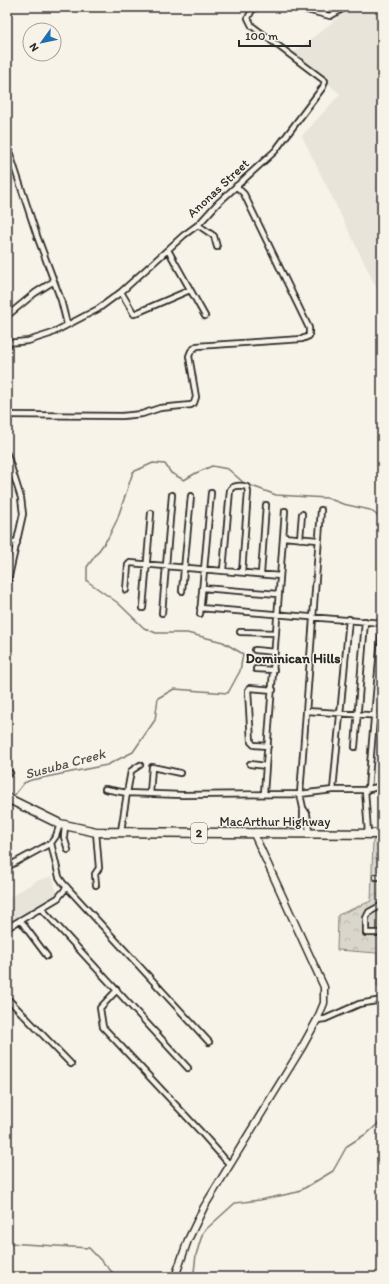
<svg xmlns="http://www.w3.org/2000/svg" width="389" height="1284" font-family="Itim,sans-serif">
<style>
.built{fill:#e8e4da}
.park{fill:url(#park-crowns);stroke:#82807c}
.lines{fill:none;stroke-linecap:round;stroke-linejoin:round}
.stream{stroke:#7a7874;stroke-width:1.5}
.street-casing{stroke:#2b2b2b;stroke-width:8}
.secondary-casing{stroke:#2b2b2b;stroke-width:9}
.highway-casing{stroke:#2b2b2b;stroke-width:11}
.street{stroke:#f7f3e8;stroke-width:4.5}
.secondary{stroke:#f7f3e8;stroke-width:6}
.highway{stroke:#f7f3e8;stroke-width:8}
.labels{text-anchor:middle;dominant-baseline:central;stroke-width:3;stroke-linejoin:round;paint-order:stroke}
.shield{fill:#f7f3e8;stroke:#686764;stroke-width:1}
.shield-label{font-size:12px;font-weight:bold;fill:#2b2b2b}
.street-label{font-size:13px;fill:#2b2b2b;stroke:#f7f3e8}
.neighbourhood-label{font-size:14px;font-weight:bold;fill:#2b2b2b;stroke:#f7f3e8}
.water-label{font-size:14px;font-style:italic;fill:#53524f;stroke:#f7f3e8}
</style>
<defs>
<pattern id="park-crowns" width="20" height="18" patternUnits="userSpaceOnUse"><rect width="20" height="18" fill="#dad6cc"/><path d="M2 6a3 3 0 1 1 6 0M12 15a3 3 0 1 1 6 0" fill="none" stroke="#bbb8af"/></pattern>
</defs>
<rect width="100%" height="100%" fill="#f7f3e8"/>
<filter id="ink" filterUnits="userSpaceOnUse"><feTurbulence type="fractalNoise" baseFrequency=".025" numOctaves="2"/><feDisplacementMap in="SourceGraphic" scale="8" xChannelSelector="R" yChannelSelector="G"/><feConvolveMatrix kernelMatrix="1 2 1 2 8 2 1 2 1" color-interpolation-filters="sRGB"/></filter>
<g filter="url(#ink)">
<path class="built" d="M352,7H382V299L302,136L340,94L293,53Z
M52,876L58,896L7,927V899L36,881Z"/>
<path class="park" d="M373,839L382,840V987H377V953L337,950L338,915L371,901Z"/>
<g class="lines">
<path class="stream" d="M12,798L24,783L31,780L107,765L133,752L155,720L158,698L174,689L228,693L240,671L243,654L223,642L187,633H156L144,628L118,603L87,581V567L108,538L117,520L133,472L153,463L165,464L171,473L184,480L196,473L212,466L228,469L244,483L276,495L327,498L343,504L370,510L382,519
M7,807L9,803
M7,1243L89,1248L115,1275L129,1277
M178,1276L194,1272L196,1255L203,1232L235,1203L260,1200L298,1192L333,1171L347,1146L369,1132L382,1120"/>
<g class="street-casing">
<path id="street" d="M295,7L330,16L346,7
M7,145L37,236L61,300L67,324
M198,225L214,236L217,247
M168,250L205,316
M121,292L134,314L190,290
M7,316L35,293L54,281
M7,343L28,341L50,334L98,309L121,292L184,235L199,224L217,204L275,151L323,87L325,81L252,26L248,18L252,10L257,7
M7,415L122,416L142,414L160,408L191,405L194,403L196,397L189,356L191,351L197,346L302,339L309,336V328L244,194L236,186
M7,454L21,498L23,514L7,585
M283,537L318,540
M300,539L302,514
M7,540L17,543
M223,570L230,490C232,485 242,485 247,487L248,492L242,572
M261,574L266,505
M203,588L278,594
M126,590L128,565L130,563L280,576
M182,591L191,496
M143,608L151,513
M200,608L382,623
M162,613L172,495
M200,614L211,493
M240,632L276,633
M255,650L275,652
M256,669L274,670
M307,711L382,716
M268,746L254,745L251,742L248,690L250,688L273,690
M355,747L365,621
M250,764L266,766
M140,765L131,771L127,793L182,795L300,794L333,790H365L382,786
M7,775L10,773
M105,789L127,793L121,831
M368,789L382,625
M333,790L349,619
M365,790L368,833
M264,793L285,511
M150,794L152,767L180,773
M303,808L307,814L309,832
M65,826L64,837L68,850
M303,832V808L300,794L321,510
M51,843L59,877L63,883L209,1042
M7,867L51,843L56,836L60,824
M376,877H382
M96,885L95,874L99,868L96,832
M41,908L188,1068
M20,920L47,956
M7,928L58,898L67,887
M380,933H366V918L369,912L382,905
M117,990L100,1008L103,1027L199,1130L230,1165
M7,998L71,1064
M317,1020L325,1019L359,1004L382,1000"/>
</g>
<g class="secondary-casing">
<path id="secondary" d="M175,1277L188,1240L204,1207L301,1049L317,1020L324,1003V987L254,834"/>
</g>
<g class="highway-casing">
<path id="highway" d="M7,798L60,824L96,832L382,834"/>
</g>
<use href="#street" class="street"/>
<use href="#secondary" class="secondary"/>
<use href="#highway" class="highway"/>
</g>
</g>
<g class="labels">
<rect class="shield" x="191" y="823" width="16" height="20" rx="3"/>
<g class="shield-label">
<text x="199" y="833">2</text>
</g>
<g class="street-label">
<text transform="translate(218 188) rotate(-43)">Anonas Street</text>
<text x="275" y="821">MacArthur Highway</text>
</g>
<g class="neighbourhood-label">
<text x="293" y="658">Dominican Hills</text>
</g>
<g class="water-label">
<text transform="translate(65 764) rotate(-15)">Susuba Creek</text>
</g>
</g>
<rect width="389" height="1284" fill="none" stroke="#f7f3e8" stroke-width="24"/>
<rect x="12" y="12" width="365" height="1260" fill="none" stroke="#2b2b2b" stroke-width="1.5" filter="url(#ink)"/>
<g transform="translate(42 42) rotate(237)"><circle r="19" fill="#f7f3e8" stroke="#a5a39c"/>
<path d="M0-3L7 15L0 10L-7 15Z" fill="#1f6fb2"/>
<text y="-6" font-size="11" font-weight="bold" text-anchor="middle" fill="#2b2b2b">N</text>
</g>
<path d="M239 40v6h71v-6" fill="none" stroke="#2b2b2b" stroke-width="2"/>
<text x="245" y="40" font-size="12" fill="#2b2b2b" stroke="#f7f3e8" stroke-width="3" paint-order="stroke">100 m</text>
</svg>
